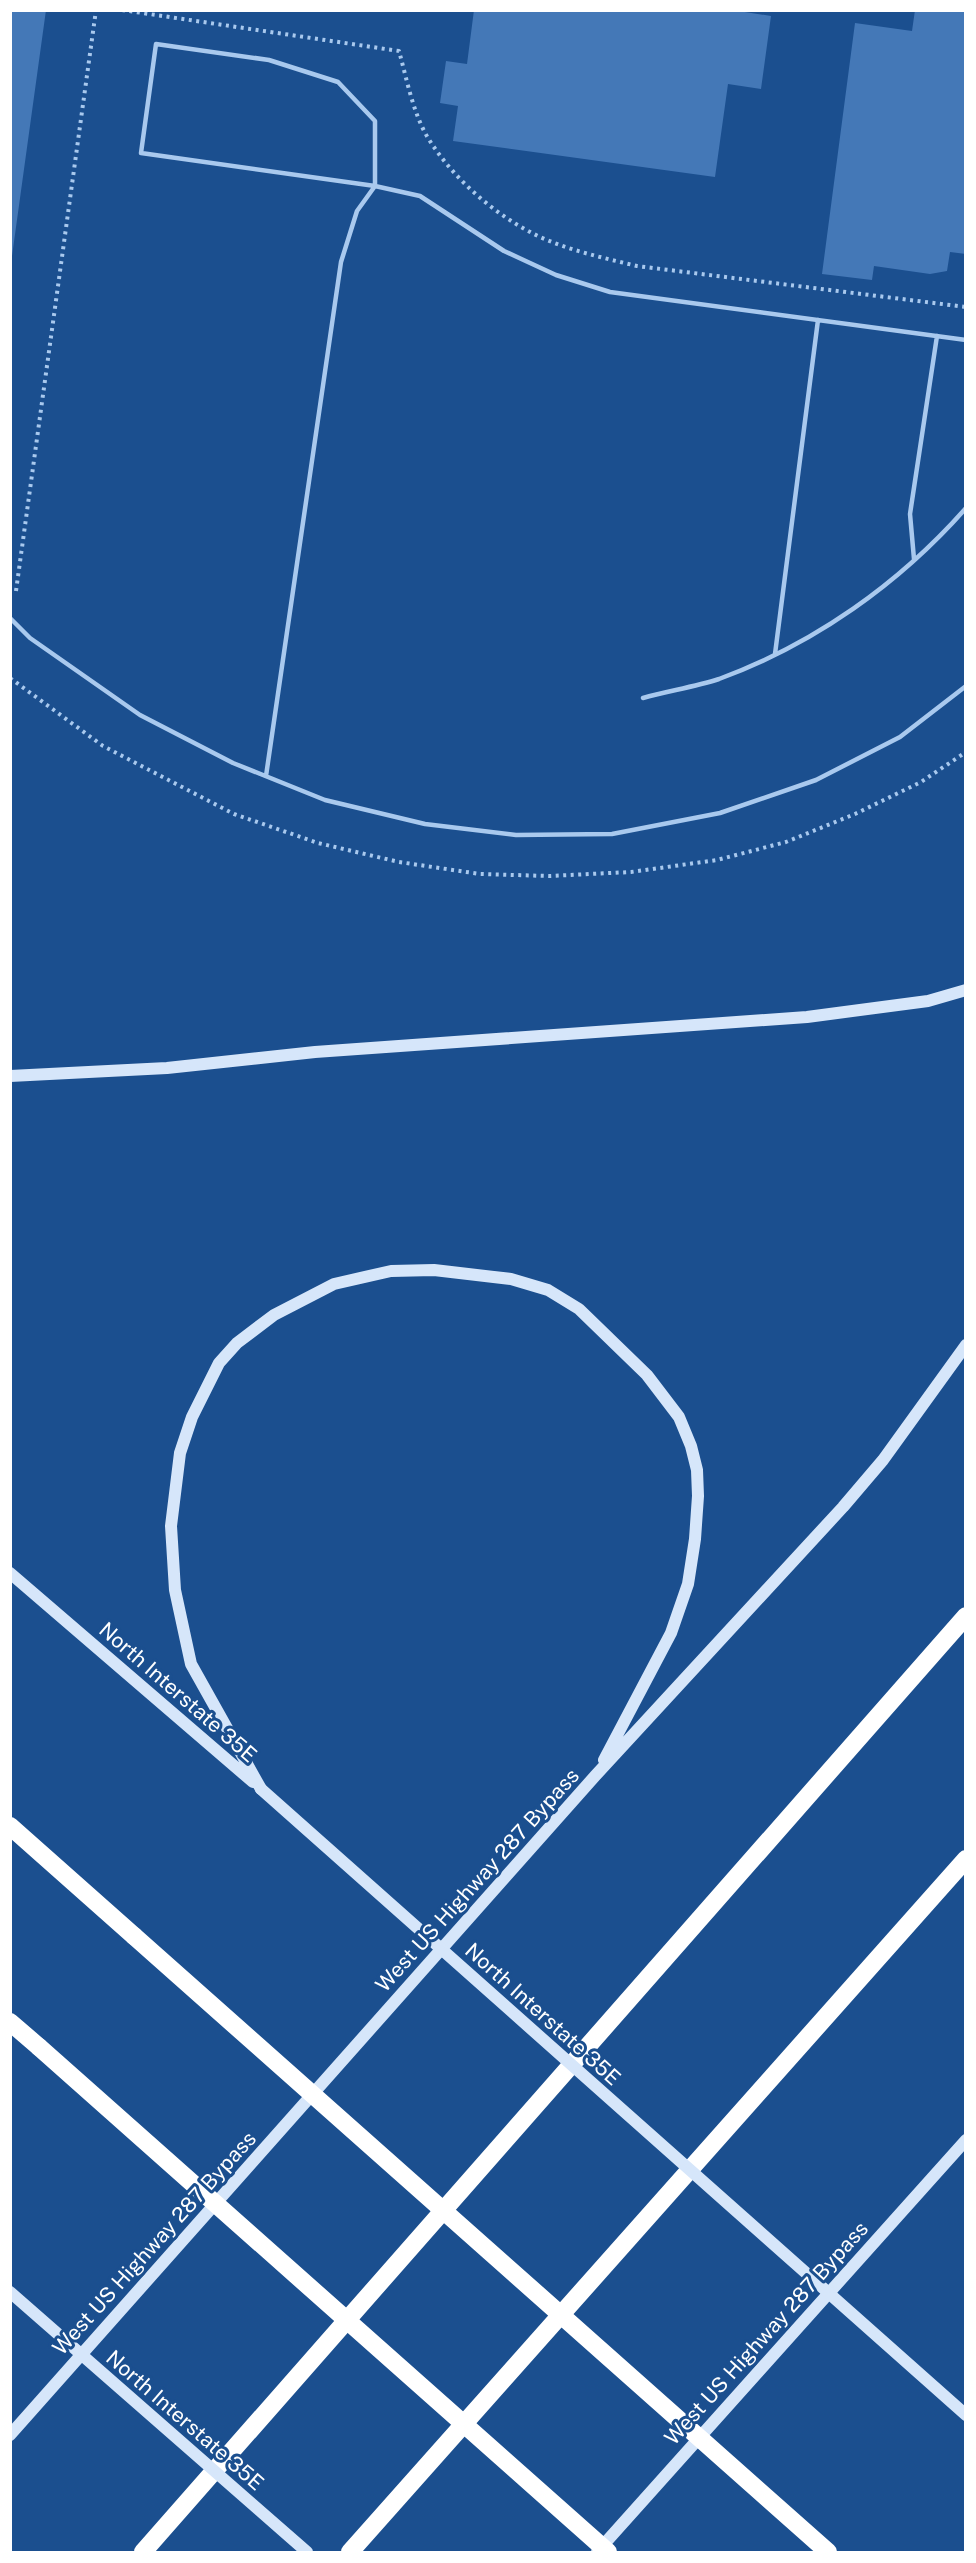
<svg xmlns="http://www.w3.org/2000/svg" width="976" height="2563" font-family="'Public Sans',sans-serif">
<style>
.building{fill:#4478b7}
.lines{fill:none;stroke-linecap:round;stroke-linejoin:round}
.path{stroke:#a9c9ee;stroke-width:4;stroke-dasharray:3 4.5;stroke-linecap:butt}
.service{stroke:#a9c9ee;stroke-width:4.5}
.secondary{stroke:#d6e6fa;stroke-width:12}
.motorway{stroke:#fff;stroke-width:18}
.secondary-bridge{stroke:#d6e6fa;stroke-width:12}
.motorway-bridge{stroke:#fff;stroke-width:18}
.labels{text-anchor:middle;dominant-baseline:central;stroke-width:6;stroke-linejoin:round;paint-order:stroke}
.street-label{font-size:21px;fill:#fff;stroke:#1b4f8f}
</style>
<rect width="100%" height="100%" fill="#1b4f8f"/>
<path class="building" d="M10,10H46L12,256H10Z
M474,10H732L771,16L761,89L728,84L715,177L453,141L458,106L440,103L446,61L467,64Z
M915,10H966V254L950,252L947,271L930,274L874,266L872,280L822,274L855,23L912,31Z"/>
<g class="lines">
<path class="path" d="M122,10L399,51C407,80 413,113 428,138C454,180 496,216 540,237C571,251 604,258 637,266L966,307
M16,591L96,10
M10,678L103,746L234,814L318,843L399,862L480,874L549,876L631,872L717,860L786,842L855,814L921,782L966,752"/>
<path class="service" d="M156,44L269,60L338,82L375,121V186L141,153Z
M914,559L910,514L937,336
M10,618L30,638L140,715L233,763L325,800L425,824L516,835L612,834L720,813L816,780L900,737L966,686
M775,654L818,320
M643,698C668,691 694,687 719,679C814,644 899,584 966,508
M266,776L341,262L357,211L375,186L420,196L504,251L556,275L610,292L966,340"/>
<path class="secondary" d="M10,1076L167,1068L315,1052L807,1017L928,1001L966,990
M10,1573L253,1782
M261,1789L191,1664L175,1590L171,1526L180,1453L192,1417L219,1363L237,1343L274,1315L334,1284L391,1271L434,1270L511,1279L548,1290L579,1309L647,1375L679,1417L691,1446L697,1470L698,1496L695,1539L688,1584L671,1633L604,1760
M10,2435L595,1776L843,1507L883,1460L966,1345
M597,2552L966,2140"/>
<path class="motorway" d="M10,1826L134,1936
M10,2022L39,2047
M143,2552L966,1616
M350,2552L966,1859"/>
<path class="secondary-bridge" d="M261,1789L966,2415
M10,2292L307,2552"/>
<path class="motorway-bridge" d="M134,1936L828,2552
M39,2047L608,2552"/>
</g>
<g class="labels">
<g class="street-label">
<text transform="translate(178 1692) rotate(41)">North Interstate 35E</text>
<text transform="translate(477 1880) rotate(-48)">West US Highway 287 Bypass</text>
<text transform="translate(543 2014) rotate(42)">North Interstate 35E</text>
<text transform="translate(154 2243) rotate(-48)">West US Highway 287 Bypass</text>
<text transform="translate(766 2333) rotate(-48)">West US Highway 287 Bypass</text>
<text transform="translate(185 2420) rotate(41)">North Interstate 35E</text>
</g>
</g>
<rect width="976" height="2563" fill="none" stroke="#ffffff" stroke-width="24"/>
</svg>
